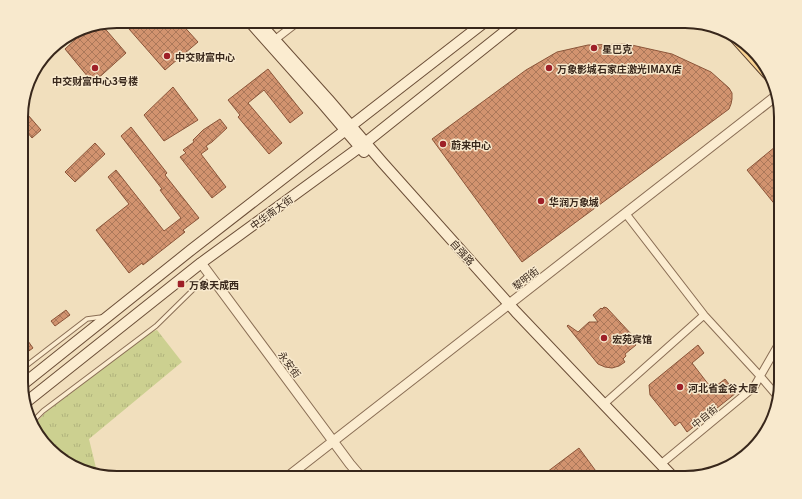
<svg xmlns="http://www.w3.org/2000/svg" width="802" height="499" font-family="Georgia,'Noto Sans SC',serif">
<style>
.park{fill:url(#park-tufts)}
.building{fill:url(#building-cross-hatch);stroke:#8b5539}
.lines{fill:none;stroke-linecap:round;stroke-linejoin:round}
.service-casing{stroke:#8a6e55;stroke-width:5.5}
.minor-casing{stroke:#8a6e55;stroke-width:9}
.tertiary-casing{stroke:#8a6e55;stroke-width:11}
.secondary-casing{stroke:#6c4f38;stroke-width:12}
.primary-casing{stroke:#573c2a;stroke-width:13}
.service{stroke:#fbecd0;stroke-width:3.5}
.minor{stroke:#fbecd0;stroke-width:7}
.tertiary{stroke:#fbecd0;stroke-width:9}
.secondary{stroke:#fbecd0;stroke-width:10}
.primary{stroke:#f8d291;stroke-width:11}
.poi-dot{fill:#9e2028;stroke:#f8e9cd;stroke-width:1.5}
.labels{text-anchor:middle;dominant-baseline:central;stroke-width:3;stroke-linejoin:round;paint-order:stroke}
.poi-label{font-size:10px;font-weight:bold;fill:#38271b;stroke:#f8e9cd;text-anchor:start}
.street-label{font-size:10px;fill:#38271b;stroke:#f8e9cd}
.rim{fill:none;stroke:#38271b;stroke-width:2}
</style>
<defs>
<pattern id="park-tufts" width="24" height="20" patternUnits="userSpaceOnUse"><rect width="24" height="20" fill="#ccd090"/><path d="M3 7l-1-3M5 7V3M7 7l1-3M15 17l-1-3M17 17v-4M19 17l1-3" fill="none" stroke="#b0b37c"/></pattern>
<pattern id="building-cross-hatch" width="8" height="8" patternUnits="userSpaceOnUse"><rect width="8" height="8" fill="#d2936f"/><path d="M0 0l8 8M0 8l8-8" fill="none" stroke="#ab785a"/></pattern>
</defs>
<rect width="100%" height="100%" fill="#f1dfbd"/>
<path class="park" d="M157,330L182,362L89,439L97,472L64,462L37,435L33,426L46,412L151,332Z"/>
<path class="building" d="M122,21H179L198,42L165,70Z
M101,24L126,53L93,83L65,49L90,26Z
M627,44L672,54L711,72L729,88L732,93V99L731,104L729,109L522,262L432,139L526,70L557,52L588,45Z
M268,69L303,113L290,123L264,90L248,103L282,143L269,154L238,117L240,115L228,100Z
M173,87L198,120L164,141L144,115Z
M22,108L41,130L32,138L22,126Z
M220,119L227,128L212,142L206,146L208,149L201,154L226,187L212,198L180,157L186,153L183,150L194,142L193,140L203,130Z
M131,127L167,173L165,175L199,218L183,230L185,232L143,265L142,263L129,273L96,230L129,204L108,177L116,170L164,231L181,218L160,190L162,189L121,136Z
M781,142V212L747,170Z
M95,143L105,154L75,182L65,172Z
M604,307L607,308L633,336L631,339L636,345L625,354L626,356L623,359L625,362L619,366L612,368L605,367L598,364L580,342L567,326L568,325L578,332L589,322H598L593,315L601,308L602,309Z
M66,310L70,315L55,326L51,321Z
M28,341L33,348L22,356V346Z
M698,345L704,353L692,363L712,389L725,379L736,393L687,432L680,422L675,426L650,395L649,385Z
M579,448L601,478H539Z"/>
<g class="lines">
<g class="service-casing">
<path id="service" d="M471,21L477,27
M22,369L87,319L102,317
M32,422L43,411L156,326L209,274"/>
</g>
<g class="minor-casing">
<path id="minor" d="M272,42L299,21
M626,214L704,315L760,376L778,397
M604,404L704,315
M661,464L754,387L781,340"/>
</g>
<g class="tertiary-casing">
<path id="tertiary" d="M201,263L350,464L362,478
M286,478L776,96"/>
</g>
<g class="secondary-casing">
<path id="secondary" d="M249,21L322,103L364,152
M258,21L328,99L382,162L516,312L674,478
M22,385L191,250L486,21
M25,403L201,263L360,147L518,21"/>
</g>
<g class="primary-casing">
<path id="primary" d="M734,36L771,77"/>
</g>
<use href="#service" class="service"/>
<use href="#minor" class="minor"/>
<use href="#tertiary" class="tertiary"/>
<use href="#secondary" class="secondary"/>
<use href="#primary" class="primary"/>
</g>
<g class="poi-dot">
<circle cx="594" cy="48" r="4"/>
<circle cx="167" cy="56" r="4"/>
<circle cx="95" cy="68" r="4"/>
<circle cx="549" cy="68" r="4"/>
<circle cx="443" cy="144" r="4"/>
<circle cx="541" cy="201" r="4"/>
<rect x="177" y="280" width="8" height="8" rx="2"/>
<circle cx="604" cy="338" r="4"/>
<circle cx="680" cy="387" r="4"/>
</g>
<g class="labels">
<g class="poi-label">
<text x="602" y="48">星巴克</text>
<text x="175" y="56">中交财富中心</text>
<text x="557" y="68">万象影城石家庄激光IMAX店</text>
<text x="95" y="80" text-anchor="middle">中交财富中心3号楼</text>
<text x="451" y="144">蔚来中心</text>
<text x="549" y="201">华润万象城</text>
<text x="189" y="284">万象天成西</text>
<text x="612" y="338">宏苑宾馆</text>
<text x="688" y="387">河北省金谷大厦</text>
</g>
<g class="street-label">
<text transform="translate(271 212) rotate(-36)">中华南大街</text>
<text transform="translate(463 252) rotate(48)">自强路</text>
<text transform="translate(525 278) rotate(-38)">黎明街</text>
<text transform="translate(290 364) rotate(53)">永安街</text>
<text transform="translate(704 416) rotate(-39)">中自街</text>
</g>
</g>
<path d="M0 0H802V499H0ZM117 28H685A89 89 0 0 1 774 117V382A89 89 0 0 1 685 471H117A89 89 0 0 1 28 382V117A89 89 0 0 1 117 28Z" fill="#f8e9cd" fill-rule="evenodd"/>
<path class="rim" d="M117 28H685A89 89 0 0 1 774 117V382A89 89 0 0 1 685 471H117A89 89 0 0 1 28 382V117A89 89 0 0 1 117 28Z"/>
</svg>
